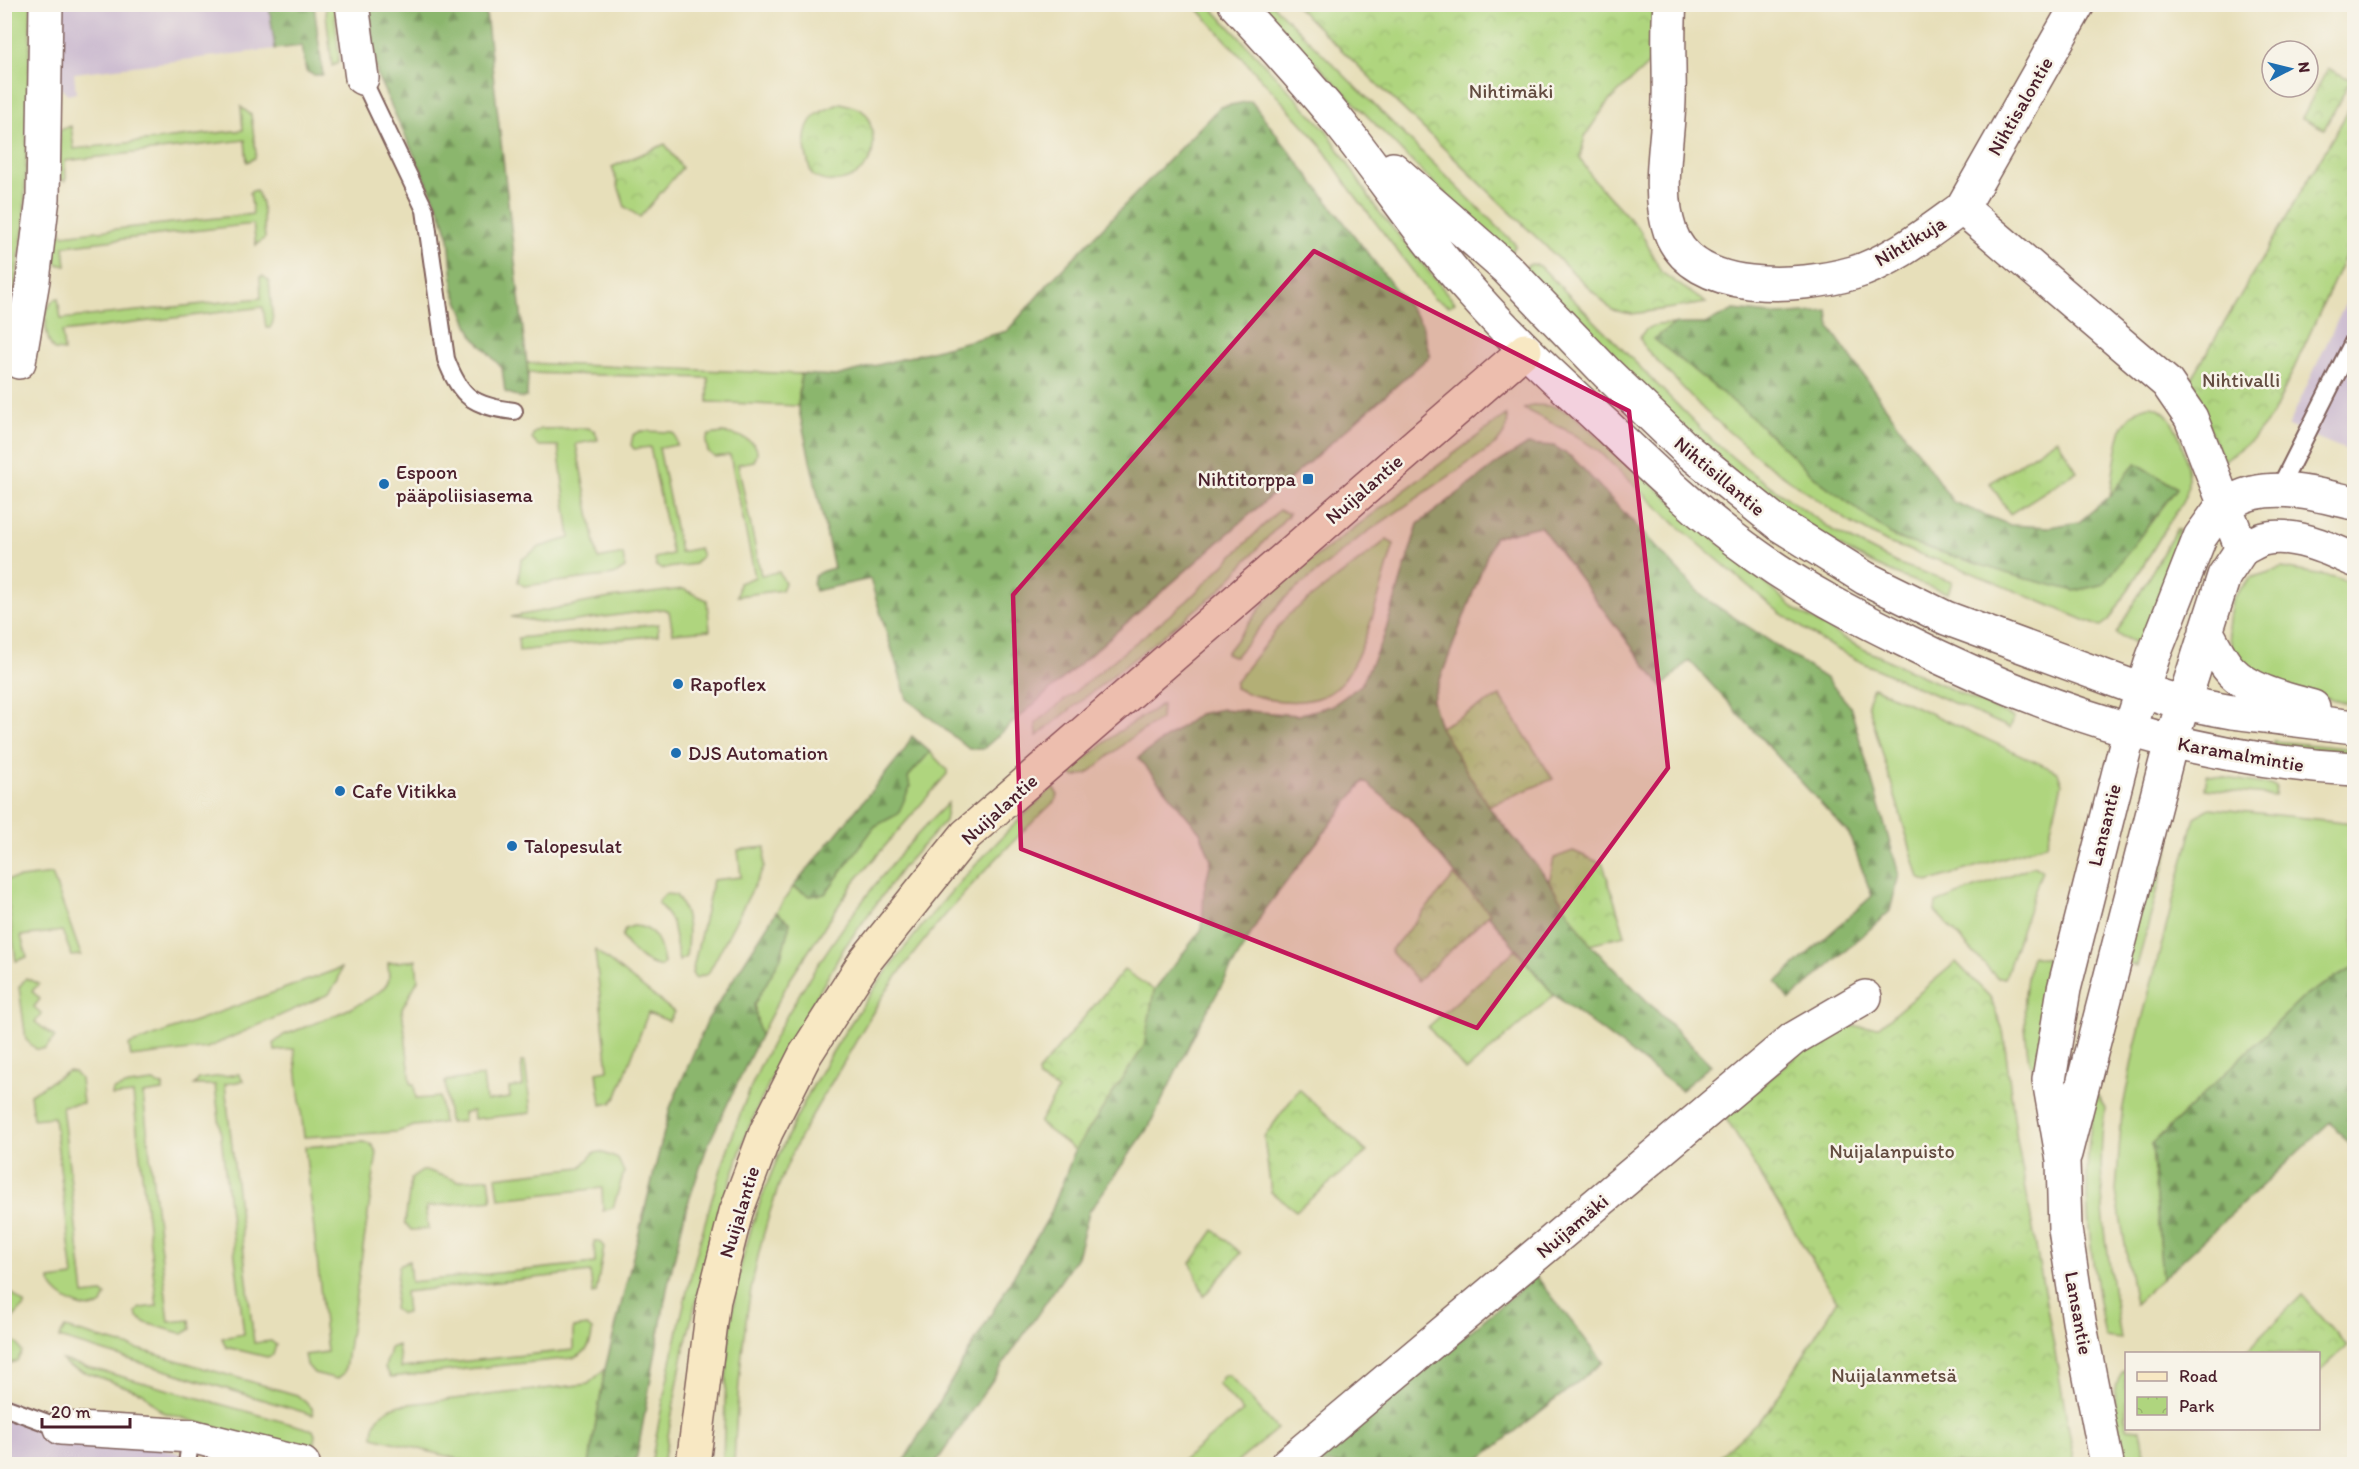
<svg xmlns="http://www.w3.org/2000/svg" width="2359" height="1469" font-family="Itim,sans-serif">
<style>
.industrial{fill:#cebed1}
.grass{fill:#afd57e;stroke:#7c7a54;stroke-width:1.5}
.forest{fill:url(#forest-firs);stroke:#6a6a4c;stroke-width:1.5}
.park{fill:url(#park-crowns);stroke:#7c7a54;stroke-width:1.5}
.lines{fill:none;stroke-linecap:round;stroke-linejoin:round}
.service-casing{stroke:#81625d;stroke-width:20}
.minor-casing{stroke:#81625d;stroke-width:36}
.tertiary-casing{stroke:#81625d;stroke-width:36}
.secondary-casing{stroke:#81625d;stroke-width:36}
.service{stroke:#fff;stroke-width:16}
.minor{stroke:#fff;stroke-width:33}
.tertiary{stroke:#fff;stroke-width:33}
.secondary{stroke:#f8e8c3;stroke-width:33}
.marked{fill:#c2185b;fill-opacity:0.2;stroke:#c2185b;stroke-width:4.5;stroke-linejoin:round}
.poi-dot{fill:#1f6fb2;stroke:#f7f3e8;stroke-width:2}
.labels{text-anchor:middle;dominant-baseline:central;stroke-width:5;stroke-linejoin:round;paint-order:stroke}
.park-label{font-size:20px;fill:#634c40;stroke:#f7f3e8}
.street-label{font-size:20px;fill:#4a1f2b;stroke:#f7f3e8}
.poi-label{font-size:20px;fill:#4a1f2b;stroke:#f7f3e8;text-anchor:start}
</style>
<defs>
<pattern id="forest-firs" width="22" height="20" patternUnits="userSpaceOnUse" patternTransform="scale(1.5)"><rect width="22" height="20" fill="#8bb66d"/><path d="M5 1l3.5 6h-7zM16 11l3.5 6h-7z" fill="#74935a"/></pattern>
<pattern id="park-crowns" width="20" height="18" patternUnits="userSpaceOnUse" patternTransform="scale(1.5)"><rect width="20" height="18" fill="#afd57e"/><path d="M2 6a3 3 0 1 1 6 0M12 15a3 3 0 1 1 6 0" fill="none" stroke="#98b66d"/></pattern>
</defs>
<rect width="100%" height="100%" fill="#f7f3e8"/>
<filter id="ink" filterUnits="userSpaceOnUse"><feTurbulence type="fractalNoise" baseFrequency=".0167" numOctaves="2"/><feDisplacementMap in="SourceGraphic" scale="12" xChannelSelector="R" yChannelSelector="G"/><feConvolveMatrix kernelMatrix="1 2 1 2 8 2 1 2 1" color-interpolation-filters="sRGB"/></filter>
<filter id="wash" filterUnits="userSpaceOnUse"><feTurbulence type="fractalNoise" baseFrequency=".008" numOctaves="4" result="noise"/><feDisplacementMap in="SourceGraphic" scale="24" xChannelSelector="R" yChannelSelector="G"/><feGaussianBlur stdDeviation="1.35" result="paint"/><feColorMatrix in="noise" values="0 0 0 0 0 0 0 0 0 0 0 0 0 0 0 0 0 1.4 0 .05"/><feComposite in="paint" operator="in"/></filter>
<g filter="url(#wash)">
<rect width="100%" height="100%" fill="#e7dfba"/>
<path class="industrial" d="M61,5H269L275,49L74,73L76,93L68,95L59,86Z
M2354,285V453L2288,426Z
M4,1401L215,1464H217H5Z"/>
<path class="grass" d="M5,5H31L24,225L5,344Z
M325,5H334L339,56L338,63L332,66Z
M1194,5H1209L1327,131L1376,208L1455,303L1449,306L1434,299L1350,189L1317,140Z
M1259,5H1273L1516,245L1510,254L1416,166Z
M241,107L251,115L256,153L255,158L247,162L245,140L65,161L66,179L65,181L59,179L60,130L71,126L74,149L243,130Z
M256,190L262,203L265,238L256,245L253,224L64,246L66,266L57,264L52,254L58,213L62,235L253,214L250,192Z
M1532,264L1540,266L1711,439L1745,468L1834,531L1896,563L1952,582L1948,593C1773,542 1650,393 1526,270L1527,265Z
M263,276L269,281L273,322L270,328H266L263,307L62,332L64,351L54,350C44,339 41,304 58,298L61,319L261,298L260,277Z
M1674,324L1655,339L1746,412L1818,480L1896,538L2103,584L2177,488L2136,463L2110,496C2112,482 2118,432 2124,424C2166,368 2193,459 2187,491C2184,503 2173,516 2167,526C2148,558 2129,589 2109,620L2101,626L2096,625L1963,569L1888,543L1848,521L1764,462L1705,411L1645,348L1640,338C1646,323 1660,325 1674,324Z
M527,363L801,374L798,406L708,402V378L528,373Z
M1533,405L1552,406L1571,413L1796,610L1859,647L2014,718L2010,728L1863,663L1827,644L1780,613L1678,526L1597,450L1572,433L1524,409Z
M1506,415C1511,426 1503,435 1496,444L1360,537L1284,599L1235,657L1226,653L1276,588L1291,575Z
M588,428L595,431L598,440L576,444L598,559L623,554L625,568L614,575L524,586L518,582L521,560L540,547L570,538L558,446H538L532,439L533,434L540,429Z
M641,431L672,432L675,435L677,445L659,448L680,552L699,548L702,556L695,564L661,569L656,566L655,558L672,554L650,447L634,449L631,445L633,435Z
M722,433C735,434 767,441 754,461L738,464L761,575L779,572L785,583L782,590L737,596L739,583L755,577L730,455L715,457L708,452L706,441L709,435Z
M1279,510L1289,514L1219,591L1037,736L1036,723L1187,601Z
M2176,530H2179L2159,613L2150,631L2136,643L2116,634Z
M1387,540L1394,544C1382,583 1368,645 1345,678C1322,712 1267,703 1235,688V683L1287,616Z
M2282,568L2335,577L2354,585V705L2255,677L2233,651L2228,628L2232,599L2250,578Z
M683,589L707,600L710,630L673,633L669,611L663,609L553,624L511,617L610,598Z
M658,624V635L519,651L518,638Z
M1873,687L2058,772L2062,784L2047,844L1928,882L1919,878L1868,704Z
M1162,704L1161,719L1131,738L1087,774L1074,777L1069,772L1118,732Z
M2273,741L2354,749V760L2272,753Z
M930,752L947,770V774L854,882L789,981L760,1036L754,1005L781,957L790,923L776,912L793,887L810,896L852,855L875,826L898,814L908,777Z
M2207,775L2276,786L2275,796L2205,789Z
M1053,787L1058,795L1056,800C995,857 935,921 887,990C870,1015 856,1042 841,1067C817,1106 793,1145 778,1188C746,1276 738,1372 734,1464H723C725,1394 726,1322 744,1253C795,1070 916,916 1053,787Z
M948,803L945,821L903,867L844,948L774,1072L746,1134L713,1234L683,1353L663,1464H651C673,1344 699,1224 742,1109C781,1006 870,879 948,803Z
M2210,808L2354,823V967L2305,996L2152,1144L2162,1279L2135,1304L2116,1191L2122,1112L2135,1046L2195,817Z
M2158,837L2171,841L2137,966L2125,962Z
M765,847L764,867L708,974L695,978L692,973L713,880L741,877L738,850Z
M2033,866L2042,870L2005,978H1997L1935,911L1936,903Z
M52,874L81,955L72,956L62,931L21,936L27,957L16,961L5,880Z
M665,894L676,895C690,916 689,932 686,957L679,961L672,922L658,902Z
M633,926C656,926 660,943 664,963L661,967C644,963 631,952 622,937L625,929Z
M595,950L674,1012L669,1021L648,1013L617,1096L611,1103L601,1105L597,1072L608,1070Z
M1515,950L1554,995L1466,1071L1428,1027Z
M2032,956L2051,960V1026L2035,1069L2029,1063C2024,1026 2021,993 2032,956Z
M416,960L418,980L402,1009L411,1084H414L416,1099L440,1097L443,1123L414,1126L397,1132L304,1137L294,1049L275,1051L274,1043L284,1035C305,1027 380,1001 388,982C390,977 388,969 388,963Z
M341,968L338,981L329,994L207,1048L131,1057L129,1045Z
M26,978L39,984L32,991L40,999L34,1007L42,1014L35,1022L55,1037L45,1049H36L26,1040L19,987Z
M521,1062H525L531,1113L474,1119L473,1111L463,1113L464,1121L449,1123L445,1081L483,1076L486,1101L510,1098L509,1088L523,1086Z
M68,1071L74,1072L80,1079L83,1103L62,1106L84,1295L102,1293L106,1295L102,1304C87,1315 56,1298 50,1282V1280L73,1277L54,1117L33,1119L30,1094Z
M239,1074L243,1081L225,1084L254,1343L271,1341L276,1345L273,1355L267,1357L226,1347L222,1338L244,1334L215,1085H194L199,1079Z
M153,1082L163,1086V1091L143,1094L169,1322L190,1320L191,1329L183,1334L146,1323L137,1317L136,1312L140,1308L157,1306L133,1094L112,1096L113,1090L129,1085Z
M2096,1093L2105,1108C2094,1186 2109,1262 2121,1339L2105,1337C2090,1249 2078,1182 2096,1093Z
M363,1142L372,1145L377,1153L346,1363L344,1373L337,1379L314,1373L307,1365L305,1355L327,1352L305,1147Z
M601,1152L618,1159L624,1172L613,1208L603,1211L602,1188L499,1199L496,1177L581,1167L594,1153Z
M422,1171H429L458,1181L489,1178L492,1200L426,1207L428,1229L411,1230L405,1223L411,1179Z
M594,1241H599L604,1247L596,1293L593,1294L590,1272L405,1292L407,1313L401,1314L394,1309L399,1266L409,1261L411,1282L595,1263Z
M4,1286L25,1305L11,1320H5Z
M587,1326L592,1330C592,1344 587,1354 573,1358L391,1377L385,1368L390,1348L398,1345L401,1368L573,1350V1328Z
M65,1328L297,1395L312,1408L313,1415L59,1338Z
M5,1339L17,1343L22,1352L17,1361L5,1365Z
M62,1360L313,1430L315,1435L314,1446L302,1452L162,1412L143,1393L68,1366Z
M605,1369L589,1464H477L373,1437C373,1417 382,1411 400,1405L588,1384Z
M2126,1370V1428L2140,1429L2146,1464H2126C2122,1441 2104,1385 2126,1370Z
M1224,1375H1229L1277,1429L1235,1464H1178L1243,1411L1218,1384Z"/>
<path class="forest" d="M269,5H314L323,75H313L306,71L302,46L275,49Z
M368,5H485L528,373L527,397L522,398L505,392L502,368L473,336L454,291L449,238L441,213L377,75Z
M1251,101L1422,324L1430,356L983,749H969L907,699L870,579L815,591C809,574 820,571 834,568L798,406L801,374L836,376L1007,331L1048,284L1220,107Z
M1734,310L1779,315L1828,311L1830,328L1953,502L2010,525L2049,527L2079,522L2110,496L2136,463L2177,488L2104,584L2075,591L2019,577L1896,538L1818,480L1746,412L1654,339L1674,324H1705Z
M1528,444L1554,446L1573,458L1703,597L1827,679L1850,706L1899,874L1890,911L1790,1000L1776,982L1872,896L1849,834L1689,660L1662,687L1540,526L1494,537L1432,701L1440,727L1488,806L1549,881L1590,944L1711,1065L1681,1090L1554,995L1409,818L1364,781L1264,911L1198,1027L1150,1125L1089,1212L1077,1257L935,1464H902L1050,1215L1075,1150L1144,1046L1154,990L1202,929L1204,890L1211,860L1200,832L1138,758L1199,714L1222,709L1298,715L1333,705L1361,685L1384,636L1418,524L1499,462Z
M912,736L930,752L908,777L910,787L898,814L875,826L825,894L810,896L793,887L904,751Z
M776,912L790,923L781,957L754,1005L760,1036L707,1147L686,1209L667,1289L637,1456L634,1464H589L605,1369L670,1108L708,1019Z
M2354,967V1149L2330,1122L2162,1279L2152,1144L2305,996Z
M1536,1276L1603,1362L1480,1459V1464H1321L1317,1460Z"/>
<path class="park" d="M1295,5H1662L1654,59L1608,102L1585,136L1580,158L1593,179L1640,230L1661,272L1706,303L1632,314L1612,310Z
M2328,68L2351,80L2324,129L2302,118Z
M2354,101V237L2273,414L2250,442L2222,462L2199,400L2188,385Z
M841,103L860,109L867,115C871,125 874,137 873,147C871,176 834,191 812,175C806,158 798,130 815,116C822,110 833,107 841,103Z
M665,144L682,168L640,217L625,207L612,167Z
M2057,439L2077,471L2010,514L1990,483Z
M1500,696L1553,779L1488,806L1440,727Z
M1573,851L1603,864L1625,935L1590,944L1549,882L1554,858Z
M1454,876L1490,913L1418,981L1390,951Z
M1956,962L1990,997L2003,1030L2017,1140L2075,1464H1711L1769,1411L1837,1301L1725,1117L1832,1026L1879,1027Z
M1124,970L1154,990L1144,1046L1075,1150L1039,1123L1058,1090L1039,1079L1038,1072Z
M1299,1089L1367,1152L1296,1211L1271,1192L1264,1137Z
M1214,1230L1241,1253L1204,1296L1191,1263Z
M2302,1295L2347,1346L2319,1372L2318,1354L2244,1353Z"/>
</g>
<g filter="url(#ink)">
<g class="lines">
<g class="service-casing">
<path id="service" d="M362,78L425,210L446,359C460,397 473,406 514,411
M2278,491L2354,340
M4,1407L61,1428
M187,1464L191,1436"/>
</g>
<g class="minor-casing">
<path id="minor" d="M352,4L362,78
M1670,4C1667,36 1670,68 1669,100C1668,142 1656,190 1670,231C1693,296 1800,288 1853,273C1891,262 1930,231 1962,208L2167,383L2191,418L2242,549C2249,546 2256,541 2263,539C2293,532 2328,548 2354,560
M1962,208L2078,4
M19,362L33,280L43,198L46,4
M2223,505C2233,501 2243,495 2253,493C2287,485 2322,496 2354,503
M61,1428L191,1436L303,1464
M1287,1464L1793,1039L1865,997"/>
</g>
<g class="tertiary-casing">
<path id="tertiary" d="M1235,4C1271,44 1309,84 1342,126C1386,181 1425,241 1472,293C1514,341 1561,384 1608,427C1655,472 1703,518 1757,556C1803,589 1853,615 1904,640C2045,711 2195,760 2354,769
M1393,169L1506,268L1607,373L1687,450L1780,525L1865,578L1946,618L2144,691L2183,703L2232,712L2354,727
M2206,631C2214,644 2221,661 2231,671C2251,692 2286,699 2313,707
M2065,1154L2171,742L2224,576L2242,549
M2107,1464L2079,1321L2065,1229L2063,1161L2049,1080L2064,989L2129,732L2153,657L2200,537L2223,505"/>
</g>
<g class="secondary-casing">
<path id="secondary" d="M693,1464L714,1299L736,1212L766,1132L805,1055L865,961L966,835L1525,350"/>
</g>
<use href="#service" class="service"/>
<use href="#minor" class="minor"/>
<use href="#tertiary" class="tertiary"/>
<use href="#secondary" class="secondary"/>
</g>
</g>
<path class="marked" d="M1314,251L1629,411L1668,768L1477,1028L1021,849L1013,595Z"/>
<g class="poi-dot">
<rect x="1302" y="473" width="12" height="12" rx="3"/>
<circle cx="384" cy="484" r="6"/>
<circle cx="678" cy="684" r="6"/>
<circle cx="676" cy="753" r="6"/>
<circle cx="340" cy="791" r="6"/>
<circle cx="512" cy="846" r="6"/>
</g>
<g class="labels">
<g class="park-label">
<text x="1511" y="91">Nihtimäki</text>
<text x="2241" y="380">Nihtivalli</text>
<text x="1892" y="1151">Nuijalanpuisto</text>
<text x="1894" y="1375">Nuijalanmetsä</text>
</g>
<g class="street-label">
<text transform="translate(2020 106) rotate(-60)">Nihtisalontie</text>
<text transform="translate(1910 241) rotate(-31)">Nihtikuja</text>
<text transform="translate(1720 476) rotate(40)">Nihtisillantie</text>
<text transform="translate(1364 489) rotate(-41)">Nuijalantie</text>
<text transform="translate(2241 754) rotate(10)">Karamalmintie</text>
<text transform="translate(999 809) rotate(-42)">Nuijalantie</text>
<text transform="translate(2104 825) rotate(-76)">Lansantie</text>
<text transform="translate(739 1212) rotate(-73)">Nuijalantie</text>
<text transform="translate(1572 1226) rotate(-40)">Nuijamäki</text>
<text transform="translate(2079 1313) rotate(80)">Lansantie</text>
</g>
<g class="poi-label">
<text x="396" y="472">Espoon<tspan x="396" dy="23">pääpoliisiasema</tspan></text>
<text x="1296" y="479" text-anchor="end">Nihtitorppa</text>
<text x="690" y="684">Rapoflex</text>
<text x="688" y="753">DJS Automation</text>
<text x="352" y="791">Cafe Vitikka</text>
<text x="524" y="846">Talopesulat</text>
</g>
</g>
<rect width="2359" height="1469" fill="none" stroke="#f7f3e8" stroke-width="24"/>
<rect x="2125" y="1352" width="195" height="78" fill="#f7f3e8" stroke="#b29e9c" stroke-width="1.5"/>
<rect x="2137" y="1372" width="30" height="9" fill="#f8e8c3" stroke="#b29e9c" stroke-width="1.5"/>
<text x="2179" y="1382" font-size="18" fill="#4a1f2b">Road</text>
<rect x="2137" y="1397" width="30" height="18" fill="url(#park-crowns)" stroke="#b29e9c" stroke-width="1.5"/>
<text x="2179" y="1412" font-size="18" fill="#4a1f2b">Park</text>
<g transform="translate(2290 69) rotate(83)"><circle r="28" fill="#f7f3e8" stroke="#b29e9c" stroke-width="1.5"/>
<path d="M0-4.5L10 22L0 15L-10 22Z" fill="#1f6fb2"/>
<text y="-9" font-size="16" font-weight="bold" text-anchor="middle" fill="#4a1f2b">N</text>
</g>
<path d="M42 1418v9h88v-9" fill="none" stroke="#4a1f2b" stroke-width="3"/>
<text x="51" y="1418" font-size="18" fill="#4a1f2b" stroke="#f7f3e8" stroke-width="4.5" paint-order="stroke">20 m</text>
</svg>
